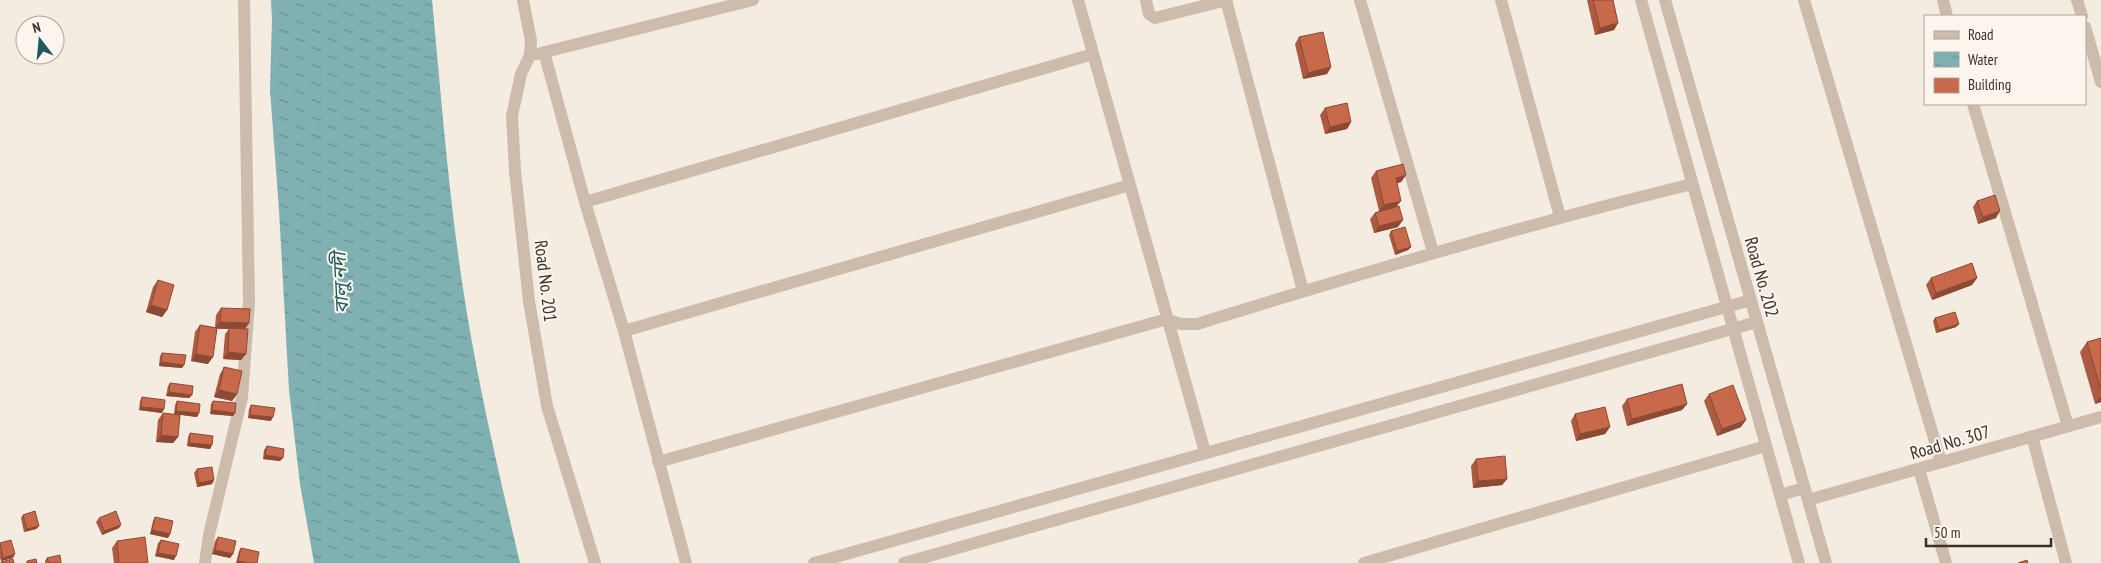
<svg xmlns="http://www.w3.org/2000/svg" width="2101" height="563" font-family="'PT Sans Narrow','Noto Sans Bengali',sans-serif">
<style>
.water{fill:url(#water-ripples)}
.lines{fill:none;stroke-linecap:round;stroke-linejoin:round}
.minor{stroke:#cdbbac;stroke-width:12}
.wall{fill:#ac5a40}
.shaded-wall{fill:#8c4a34}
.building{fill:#c8694b;stroke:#8c4a34}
.labels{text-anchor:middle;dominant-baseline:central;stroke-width:4;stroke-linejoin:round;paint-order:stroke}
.street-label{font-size:18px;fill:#3b302b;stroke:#fbf5ee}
.water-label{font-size:19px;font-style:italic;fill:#1f5a5e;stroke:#fbf5ee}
</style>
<defs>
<pattern id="water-ripples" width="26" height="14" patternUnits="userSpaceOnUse" patternTransform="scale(1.25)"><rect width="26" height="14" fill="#7fb0b2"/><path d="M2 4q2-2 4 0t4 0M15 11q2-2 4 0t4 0" fill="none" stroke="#699091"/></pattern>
</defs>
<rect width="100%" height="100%" fill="#f4ebe1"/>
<path class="water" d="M271,0H432C441,94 448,188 462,282C476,376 498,470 520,563H314L300,484L289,390L279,210L270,90L272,19Z"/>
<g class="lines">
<path class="minor" d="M523,0L531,41L530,55L521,74L512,116L515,171L529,301L547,406L595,563
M1078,0L1205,452
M1146,0L1149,14L1155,18L1227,0
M1226,0L1303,291
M1360,0L1433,252
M1501,0L1560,217
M1641,0L1799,563
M1665,0L1826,563
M1804,0L1941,462
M1943,0L1947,16
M2077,0L2082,16
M2085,27L2101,82
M544,52L585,202L624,331L686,563
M537,54L753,0
M1973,104L2068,426
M585,202L1093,54
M624,331L1130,185
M2032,436L2066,563
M658,462L1167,319L1180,324H1197C1361,273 1525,225 1692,184
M1919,469L1946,563
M1780,495L1804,488
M1808,500L2101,417
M205,563L209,535L242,397L249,303L244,0
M814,563L1751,300
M904,563L1757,322
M1364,563L1766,446"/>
</g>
<path class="wall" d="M1587,0H1613L1618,23L1614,30L1595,35Z
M1299,37L1331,67L1327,74L1303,79L1295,44Z
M1325,108L1351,122L1347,129L1325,134L1320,115Z
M1376,171L1406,175L1401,182L1397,183V207L1398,227L1374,233L1370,219L1375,213L1379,211L1371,178Z
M1977,201L1996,218L1978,224L1973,207Z
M1391,231L1411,247L1408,250L1395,255L1389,235Z
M1931,278H1977L1972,285L1932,300L1926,285Z
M158,280L167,310L162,317L146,312L153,287Z
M221,308L249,323L245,329L246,354L241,360L223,359L225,334L229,329H217L208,364L191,361L195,332L200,325L215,328L216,315Z
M1935,318L1959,324L1956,327L1936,333L1933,321Z
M2101,338V402L2095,404L2080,352L2087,342Z
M162,353L184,365L182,368L159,366L160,356Z
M224,367L237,394L232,401L214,397L220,374Z
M170,383L192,395L189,398L166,396L168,386Z
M1709,394L1741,427L1717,436L1704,401Z
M142,397L162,413L139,410L140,401Z
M1627,399L1687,404L1682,410L1627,426L1622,406Z
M177,401L199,413L197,417L174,414L175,405Z
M213,401L235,413L233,416L210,414L211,404Z
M251,405L271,421L248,418L249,409Z
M163,413L178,437L173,443L156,442L158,420Z
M1575,414L1610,427L1605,434L1576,441L1571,421Z
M190,433L212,445L210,449L187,446L188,437Z
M267,446L280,461L263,459L264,450Z
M1476,459L1507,479L1502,485L1473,488L1471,466Z
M197,469L214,480L212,484L197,487L194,473Z
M23,515L39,526L36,529L24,532L21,518Z
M155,517L170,534L168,538L150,534L153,521Z
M99,518L119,528L102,535L96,522Z
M218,537L233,554L230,558L212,554L215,541Z
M161,540L174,560L155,556L158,543Z
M117,541L148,563H114L112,548Z
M0,543L13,558L1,561L0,558Z
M241,548L257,563H236L239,551Z
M47,558L61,563H45V561Z"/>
<path class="shaded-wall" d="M1618,23L1614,30L1595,35L1600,28Z
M1331,67L1327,74L1303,79L1308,73Z
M1351,122L1347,129L1325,134L1330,127Z
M1406,175L1401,182L1391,185L1396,178Z
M1401,201L1396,207L1379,211L1384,205Z
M2000,211L1996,218L1978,224L1983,217Z
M1403,220L1398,227L1374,233L1379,226Z
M1411,247L1408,250L1395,255L1397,251Z
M1977,278L1972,285L1932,300L1936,293Z
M151,305L167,310L162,317L146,312Z
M220,322L249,323L244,330L229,328L228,329L215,328Z
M1959,324L1956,327L1936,333L1939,330Z
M228,352L246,354L241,360L223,359Z
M196,354L213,357L208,364L191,361Z
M161,362L184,365L182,368L159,366Z
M219,390L237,394L232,401L214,397Z
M169,392L192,395L189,398L166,396Z
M2101,396V402L2095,404Z
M1687,404L1682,410L1627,426L1632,419Z
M141,407L164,409L162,413L139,410Z
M212,410L235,413L233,416L210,414Z
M176,411L199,413L197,417L174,414Z
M250,415L273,417L271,421L248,418Z
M1746,420L1741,427L1717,436L1722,429Z
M1610,427L1605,434L1576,441L1580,434Z
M161,435L178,437L173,443L156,442Z
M189,443L212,445L210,449L187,446Z
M265,455L283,458L280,461L263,459Z
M1507,479L1502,485L1473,488L1478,481Z
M214,480L212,484L197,487L199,483Z
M121,525L119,528L102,535L104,531Z
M39,526L36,529L24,532L27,529Z
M152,530L170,534L168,538L150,534Z
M215,550L233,554L230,558L212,554Z
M158,553L176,556L174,560L155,556Z
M15,554L13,558L1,561L3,558Z
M238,561L249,563H236Z"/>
<path class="building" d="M1593,0H1613L1618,23L1600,28Z
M1323,32L1331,67L1308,73L1299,37Z
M1347,103L1351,122L1330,127L1325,108Z
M1403,164L1406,175L1396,178L1401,201L1384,205L1376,171Z
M1995,195L2000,211L1983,217L1977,201Z
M1399,206L1403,220L1379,226L1375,213Z
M1405,227L1411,247L1397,251L1391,231Z
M1972,263L1977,278L1936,293L1931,278Z
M158,280L174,285L167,310L151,305Z
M221,308L250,309L249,323L220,322Z
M1955,312L1959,324L1939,330L1935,318Z
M200,325L217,328L213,357L196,354Z
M229,328L248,329L246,354L228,352Z
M2101,338V390L2087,342Z
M162,353L186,355L184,365L161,362Z
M224,367L242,371L237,394L219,390Z
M170,383L193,386L192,395L169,392Z
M1682,384L1687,404L1632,419L1627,399Z
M1733,385L1746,420L1722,429L1709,394Z
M142,397L165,400L164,409L141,407Z
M177,401L200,404L199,413L176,411Z
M213,401L236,403L235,413L212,410Z
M251,405L275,408L273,417L250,415Z
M1605,407L1610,427L1580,434L1575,414Z
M163,413L180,415L178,437L161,435Z
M190,433L213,436L212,445L189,443Z
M267,446L284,449L283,458L265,455Z
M1505,456L1507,479L1478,481L1476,459Z
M212,467L214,480L199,483L197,469Z
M35,511L39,526L27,529L23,515Z
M116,511L121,525L104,531L99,518Z
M155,517L173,521L170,534L152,530Z
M145,537L148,563H119L117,541Z
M218,537L236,541L233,554L215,550Z
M11,540L15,554L3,558L0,543Z
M161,540L179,544L176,556L158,553Z
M241,548L259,552L257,563H249L238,561Z
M60,555L61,563H49L47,558Z
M13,559L14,563H1V562Z
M36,559L37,563H27V561Z
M2027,560L2028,563H2018Z"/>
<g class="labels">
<g class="street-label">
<text transform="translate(1762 277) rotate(74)">Road No. 202</text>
<text transform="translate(546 281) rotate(83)">Road No. 201</text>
<text transform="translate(1950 442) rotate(-16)">Road No. 307</text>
</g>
<g class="water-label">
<text transform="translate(340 283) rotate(-93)">বালু নদী</text>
</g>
</g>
<rect x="1924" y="15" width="162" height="90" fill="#fbf5ee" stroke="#aea6a0"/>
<rect x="1934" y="31" width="25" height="8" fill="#cdbbac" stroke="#aea6a0"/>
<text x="1968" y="40" font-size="15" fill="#3b302b">Road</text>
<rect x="1934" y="52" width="25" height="15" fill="url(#water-ripples)" stroke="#aea6a0"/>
<text x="1968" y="65" font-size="15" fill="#3b302b">Water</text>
<rect x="1934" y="78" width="25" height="15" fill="#c8694b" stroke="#aea6a0"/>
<text x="1968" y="90" font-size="15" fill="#3b302b">Building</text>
<g transform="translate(40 40) rotate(344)"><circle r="24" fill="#fbf5ee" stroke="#aea6a0"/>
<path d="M0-4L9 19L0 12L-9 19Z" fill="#1f5a5e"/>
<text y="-8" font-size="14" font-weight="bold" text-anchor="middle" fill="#3b302b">N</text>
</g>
<path d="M1926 538v8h125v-8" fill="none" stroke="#3b302b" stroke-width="2.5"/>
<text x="1934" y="538" font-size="15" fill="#3b302b" stroke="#fbf5ee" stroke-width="4" paint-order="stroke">50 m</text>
</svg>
